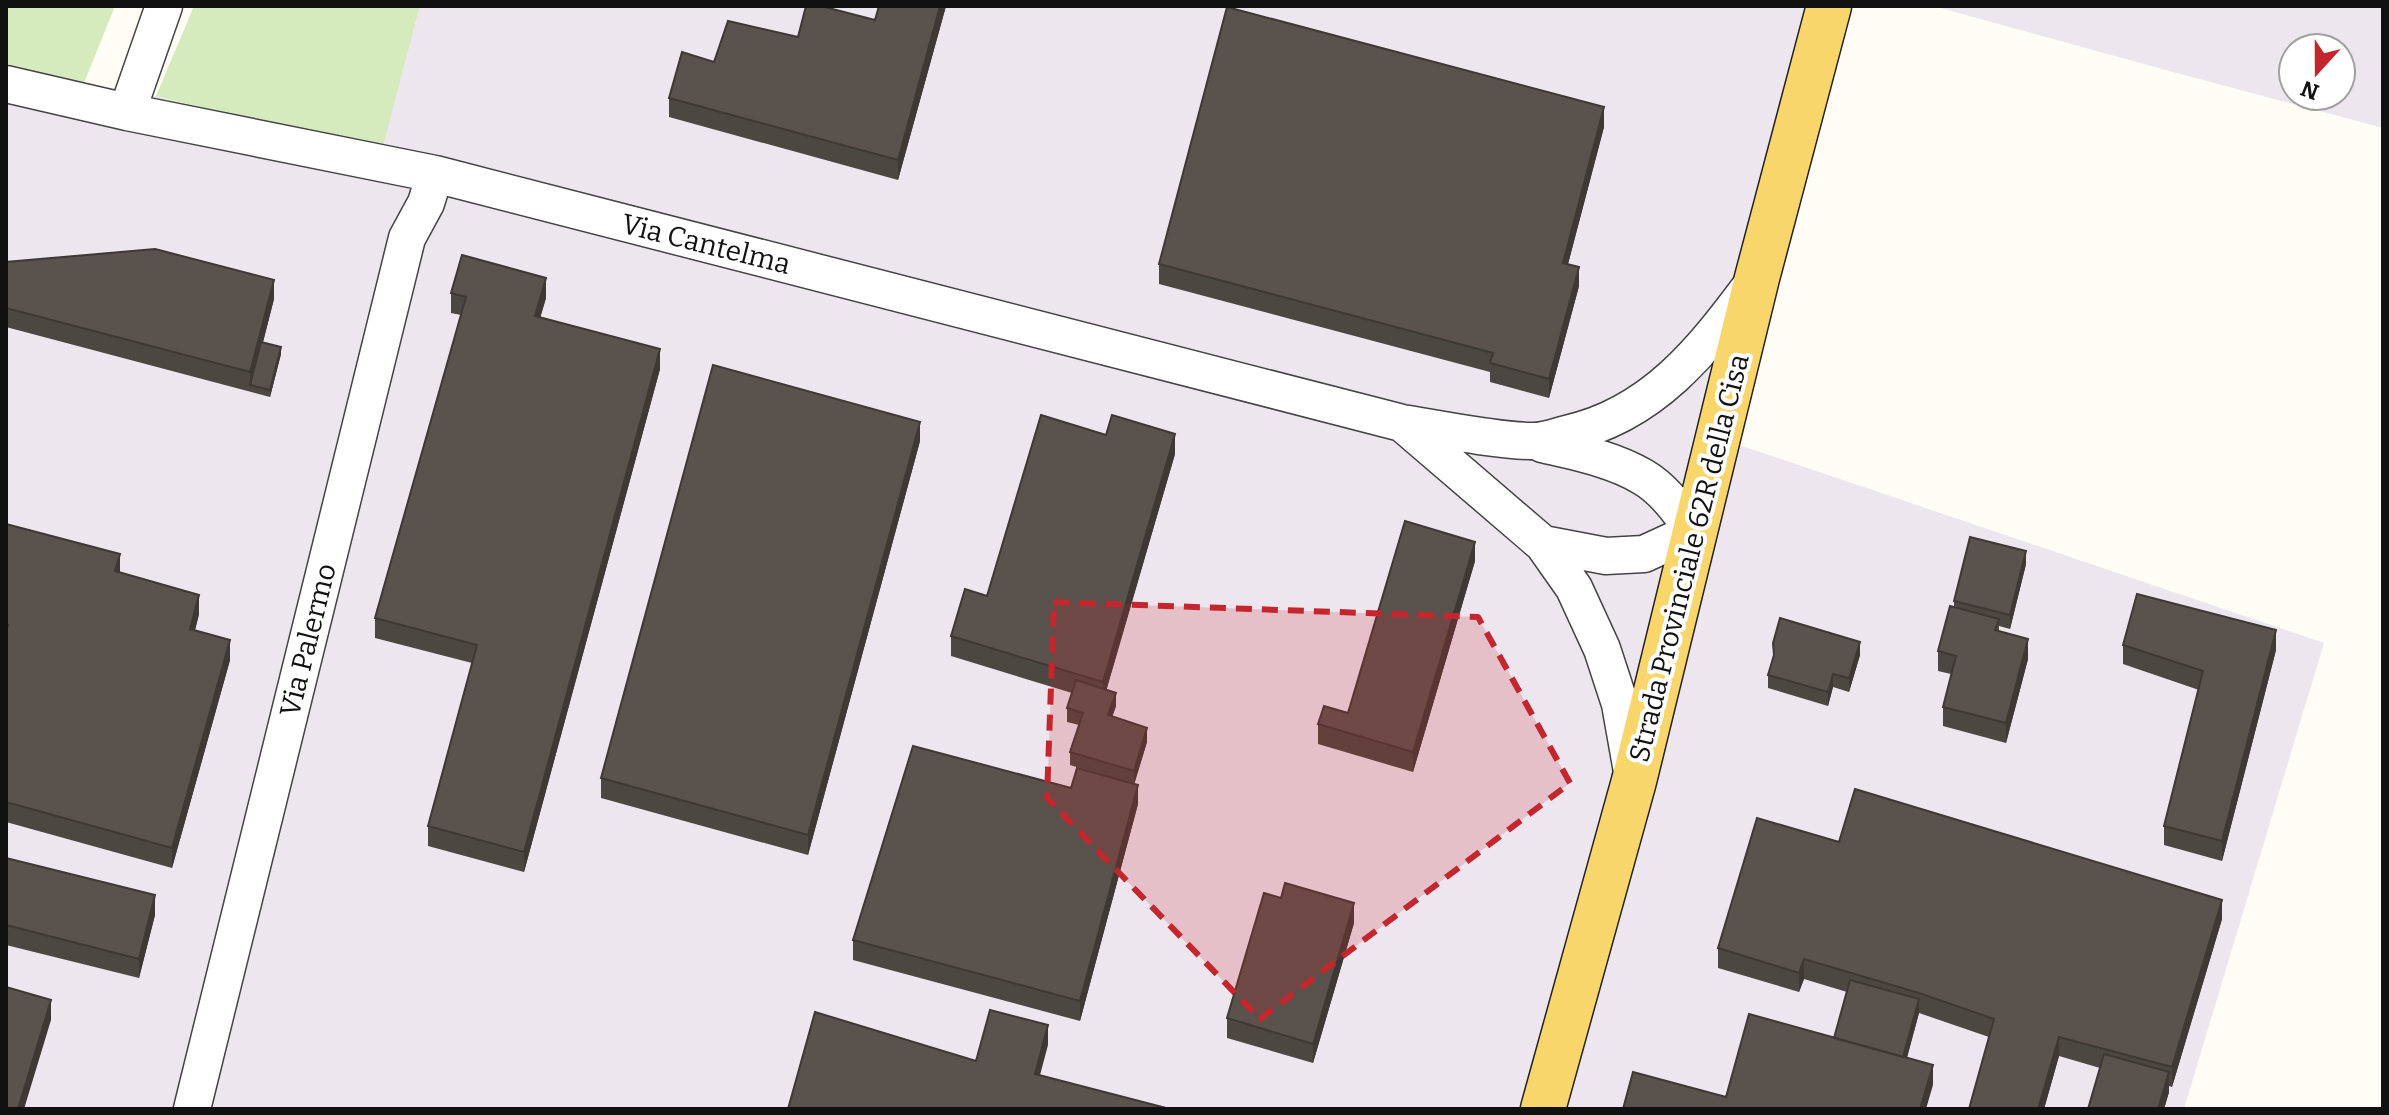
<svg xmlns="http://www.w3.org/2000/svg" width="2389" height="1115" font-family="Bitter,serif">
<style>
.industrial{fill:#eee6ef;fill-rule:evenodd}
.green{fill:#d5ebbd}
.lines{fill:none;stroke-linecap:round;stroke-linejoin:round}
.street-casing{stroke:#444;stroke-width:39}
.primary-casing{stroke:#222;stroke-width:47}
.street{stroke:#fff;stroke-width:36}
.primary{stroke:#f9d66b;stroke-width:44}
.wall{fill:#4d4742}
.shaded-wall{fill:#3f3936}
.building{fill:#5a524d;stroke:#3f3936;stroke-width:2}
.marked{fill:#c4262e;fill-opacity:0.2;stroke:#c4262e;stroke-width:6;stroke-dasharray:16 10;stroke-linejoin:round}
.labels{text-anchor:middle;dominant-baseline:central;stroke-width:8;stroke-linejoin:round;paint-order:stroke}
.street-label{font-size:28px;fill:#111;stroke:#fff}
</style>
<rect width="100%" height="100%" fill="#fffdf5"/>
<path class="industrial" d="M420,6H1838L1719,438L2324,643L2184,1109H6V64L84,83L156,96L380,154Z
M1933,6H2383V128L2162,69ZM2293,48H2341V96H2293Z"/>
<path class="green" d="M6,6H115L84,83L6,64Z
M194,6H420L381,154L156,96Z"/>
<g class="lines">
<g class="street-casing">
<path id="street" d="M6,84L127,112L435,174L1402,423C1442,429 1491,440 1530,441C1542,442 1555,437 1566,434C1653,415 1703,350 1753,283
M127,112L164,6
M1402,423L1543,544L1574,588L1602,649L1620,704L1633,777
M1542,444C1576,452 1613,459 1643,477C1664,489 1680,512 1694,531L1644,554L1606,556L1543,544
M192,1109L407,238L426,203L435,174"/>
</g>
<g class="primary-casing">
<path id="primary" d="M1543,1109L1634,781L1757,278L1829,6"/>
</g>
<use href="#street" class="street"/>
<use href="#primary" class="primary"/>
</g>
<path class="wall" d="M946,6L898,180L669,117V98L714,62L798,37Z
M1604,127L1568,264L1579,286L1549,398L1490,382V372L1159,284V264Z
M6,262L274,299L263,342L281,354L270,397L6,327Z
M451,293L546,298L540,317L660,369L524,872L428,846V826L472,663L375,638V618L461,315L451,313Z
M920,441L808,855L601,798V778Z
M1175,454L1106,690L1116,706L1112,717L1147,742L1134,784L1138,804L1080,1021L853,960V940L1071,788L1102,775L1070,765V752L1079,725L1067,722V708L1072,693L951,656V636L987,596Z
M6,524L120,573L199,614L195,631L230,660L172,868L6,822Z
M1475,561L1413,772L1318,744V724L1348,713Z
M2026,564L2010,629L1999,626V631L2028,659L2006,743L1943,726V707L1951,674L1938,671V651L1954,607V601Z
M1773,643L1860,655L1849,692L1833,687L1828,706L1768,688V675L1773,659Z
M2123,645L2276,650L2222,861L2164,845V826L2199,690L2123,664Z
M1839,842L2222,919L2172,1087L2169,1086V1092L2164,1109H2088L2100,1068L2059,1056L2044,1109H1969L1989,1037L1919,1013L1907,1058L1933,1085L1726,1097L1834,1038L1847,992L1804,979L1799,992L1718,968V948Z
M6,858L155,915L139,978L6,945Z
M1354,923L1313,1063L1227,1038V1018Z"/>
<path class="shaded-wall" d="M940,6H946L898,180V160Z
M1604,107V127L1563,283V263Z
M1579,267V286L1549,398V379Z
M546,278V298L535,336V316Z
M274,280V299L252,385H250V372Z
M281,347V354L270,397V390Z
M660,349V369L524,872V852Z
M920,422V441L808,855V835Z
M1175,434V454L1103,702V682Z
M1475,542V561L1413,772V752Z
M2026,551V564L2010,629V615Z
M120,554V574L115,571Z
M199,595V614L190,649V629Z
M2276,630V650L2222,861V841Z
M2028,639V659L2006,743V723Z
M230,640V660L172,868V848Z
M1860,642V655L1849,692V678Z
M1833,674V687L1828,706V692Z
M1116,693V706L1108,729V715Z
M1147,728V742L1134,785V771Z
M1138,785V804L1080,1021V1001Z
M155,895V915L139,978V959Z
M2222,900V919L2172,1087V1067Z
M1354,903V923L1313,1063V1044Z
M1804,959V979L1799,992V973Z
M1919,999V1013L1902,1075V1062Z
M51,1000V1020L24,1109H18Z
M1048,1025V1045L1035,1094V1074Z
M2059,1037V1056L2044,1109H2038Z
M1933,1065V1085L1926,1109H1920Z
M2169,1072V1092L2164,1109H2158Z"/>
<path class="building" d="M806,6H821L875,20L879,6H940L898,160L669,98L682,52L714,62L728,21L798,37Z
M1227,7L1604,107L1563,263L1579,267L1549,379L1490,363L1493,353L1159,264Z
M155,249L274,280L250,372L6,308V262Z
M462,255L546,278L535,316L660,349L524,852L428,826L477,645L375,618L466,297L451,293Z
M261,342L281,347L270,390L250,385Z
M713,365L920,422L808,835L601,778Z
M1041,415L1106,435L1112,415L1175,434L1103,682L951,636L965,589L987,596Z
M1405,521L1475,542L1413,752L1318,724L1324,706L1348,713Z
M6,524L120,554L115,571L199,595L190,629L230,640L172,848L6,802V631L8,625H6Z
M1970,537L2026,551L2010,615L1954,601Z
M2137,594L2276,630L2222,841L2164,826L2203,671L2123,645Z
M1950,606L1999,619L1995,630L2028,639L2006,723L1943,707L1956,656L1938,651Z
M1780,618L1860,642L1849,678L1833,674L1828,692L1768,675L1774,655L1773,643Z
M1076,680L1116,693L1108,715L1147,728L1134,771L1070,752L1083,713L1067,708Z
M913,746L1071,788L1077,768L1138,785L1080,1001L853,940Z
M1855,789L2222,900L2172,1067L2059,1037L2038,1109H1969L1994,1019L1919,993L1804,959L1799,973L1718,948L1757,818L1839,842Z
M6,858L155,895L139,959L6,925Z
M1285,883L1354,903L1313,1044L1227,1018L1264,893L1281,898Z
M1850,980L1919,999L1903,1057L1834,1038Z
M6,987L51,1000L18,1109H6Z
M990,1010L1048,1025L1035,1074L1170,1109H788L815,1012L976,1061Z
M1749,1014L1933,1065L1920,1109H1623L1633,1072L1726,1097Z
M2104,1054L2169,1072L2158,1109H2088Z"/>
<path class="marked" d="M1054,602L1478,617L1570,783L1260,1019L1047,798Z"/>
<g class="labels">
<g class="street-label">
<text transform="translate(706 244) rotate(14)">Via Cantelma</text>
<text transform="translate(1689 558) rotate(-76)">Strada Provinciale 62R della Cisa</text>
<text transform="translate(308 640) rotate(-76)">Via Palermo</text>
</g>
</g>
<rect width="2389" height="1115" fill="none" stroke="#111111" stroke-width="16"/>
<g transform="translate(2317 72) rotate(201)"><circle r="38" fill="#ffffff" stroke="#a0a0a0" stroke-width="2"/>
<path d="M0-6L14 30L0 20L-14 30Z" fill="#c4262e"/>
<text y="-12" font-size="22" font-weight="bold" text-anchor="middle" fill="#111111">N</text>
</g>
</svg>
